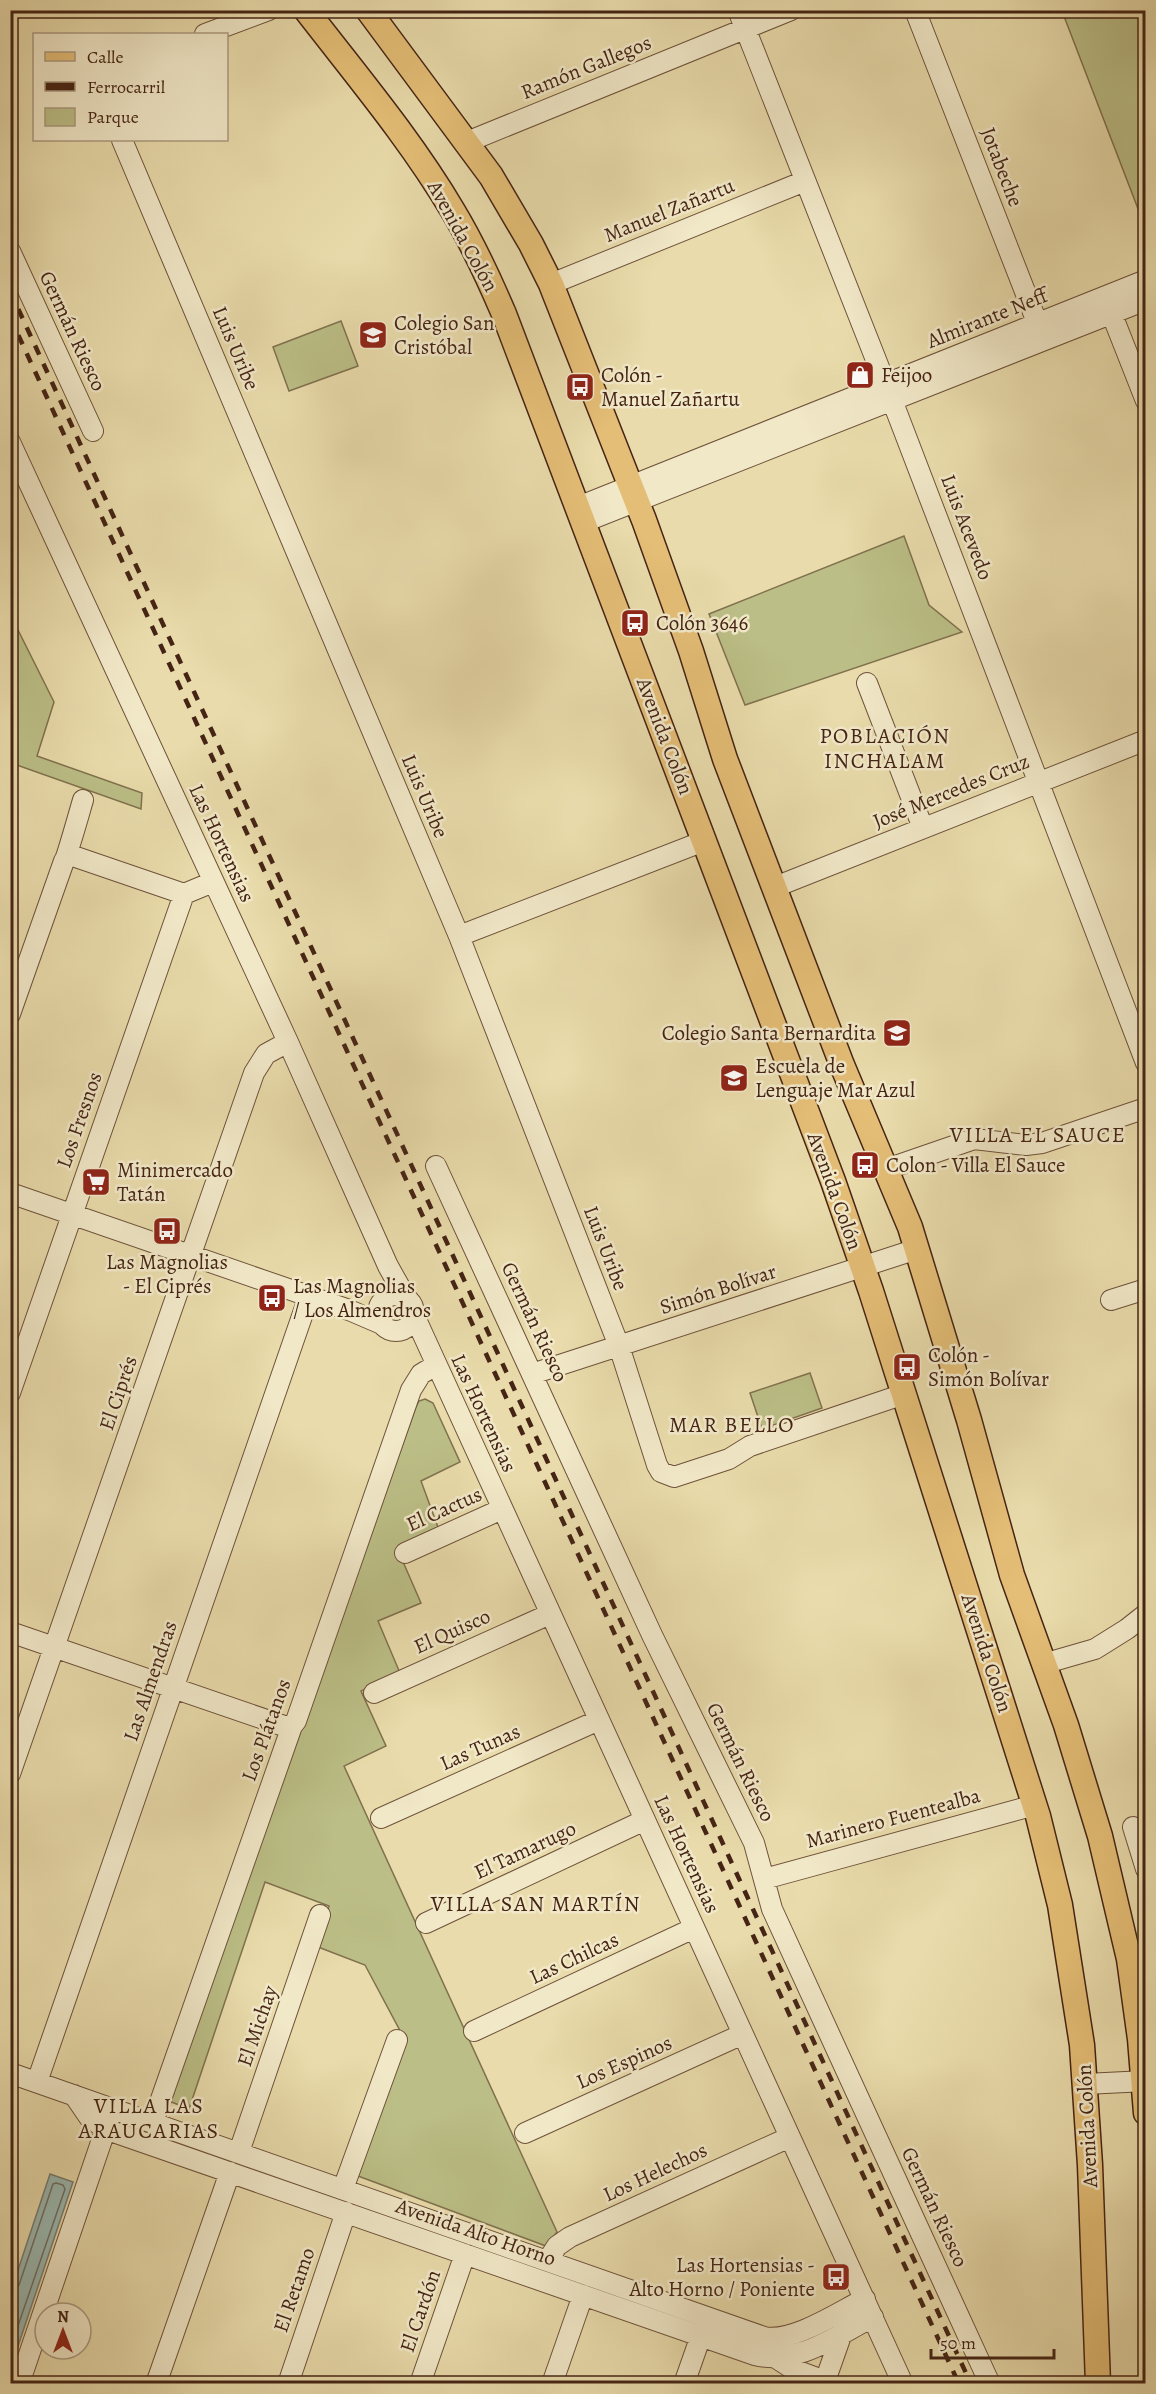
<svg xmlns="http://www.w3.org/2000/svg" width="1156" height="2394" font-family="Alegreya,serif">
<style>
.green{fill:#bbbe86;stroke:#80714e;stroke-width:1.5}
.water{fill:#9ab9b2;stroke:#787d73;stroke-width:1.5}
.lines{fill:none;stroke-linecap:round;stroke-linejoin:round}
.shore{stroke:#706e64;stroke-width:1.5}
.minor-casing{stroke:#6e523a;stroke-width:22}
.major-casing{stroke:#452415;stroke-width:27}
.minor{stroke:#f1e8c8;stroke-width:20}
.major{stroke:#e4be76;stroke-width:24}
.rail{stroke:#452415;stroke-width:4.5;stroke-dasharray:10 10;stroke-linecap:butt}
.labels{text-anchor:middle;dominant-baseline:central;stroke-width:5;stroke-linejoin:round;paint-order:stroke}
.street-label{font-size:21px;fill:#452415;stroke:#f1e8c8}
.poi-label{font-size:21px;fill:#452415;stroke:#f1e8c8;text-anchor:start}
.neighbourhood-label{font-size:22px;letter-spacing:1.5px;fill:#452415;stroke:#f1e8c8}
</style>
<rect width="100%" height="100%" fill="#e9dbab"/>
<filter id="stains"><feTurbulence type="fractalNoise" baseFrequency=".00333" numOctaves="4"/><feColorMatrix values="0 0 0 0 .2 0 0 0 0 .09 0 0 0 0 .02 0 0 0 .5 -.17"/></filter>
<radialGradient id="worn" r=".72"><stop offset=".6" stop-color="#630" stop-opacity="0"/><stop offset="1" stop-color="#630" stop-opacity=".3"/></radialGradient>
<path class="green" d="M1062,11H1145V227Z
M341,321L358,366L289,391L273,347Z
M904,536L929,605L962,632L745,705L709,614Z
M11,616L54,702L37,756L142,793L141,809L11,763Z
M810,1373L822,1408L762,1429L750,1393Z
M425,1399L433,1403L460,1462L421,1481L439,1530L397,1548L421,1603L378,1621L400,1673L361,1691L386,1746L344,1766L557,2232L546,2246L358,2176L405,2040L365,1965L318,1947L329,1906L265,1882L189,2109L169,2101L416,1407L419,1401Z"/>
<path class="water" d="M50,2174L73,2182L11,2367V2291Z"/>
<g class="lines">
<path class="shore" d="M10,2290L16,2289L19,2285L53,2184L56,2183L63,2185L65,2189L10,2349"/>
<g class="minor-casing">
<path id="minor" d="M738,10L897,413L1146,1063
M915,10L1042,335
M205,34L269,10
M122,140L459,936L619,1346L657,1465L661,1472L674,1477L729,1459L750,1446L904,1394
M467,142L791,10
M10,251L93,431
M551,284L805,181
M1107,302L1146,401
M10,442L288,1042L388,1266L406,1298
M578,507L1146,280
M584,522L1146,300
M867,683L923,828
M67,857L73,856L184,894
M775,887L1146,740
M459,936L704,841
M10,1014L64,861C67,857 80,810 83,800
M436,1166L652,1635L754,1843L772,1909L990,2384
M887,1169L974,1139L1026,1145L1042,1143L1146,1108
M10,1193L349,1310L384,1325
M378 1313a18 18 0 1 1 36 0a18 18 0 1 1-36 0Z
M1111,1300L1146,1289
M414,1315L903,2384
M532,1374L917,1249
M10,1393L184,894L213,882
M405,1553L502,1509
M10,1632L284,1726H292
M1043,1664L1095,1649L1127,1629L1146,1614
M374,1693L550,1614
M10,1774L254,1073L266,1054L288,1042
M381,1818L599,1720
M1133,1827L1146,1869
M764,1879L1035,1805
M426,1923L645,1820
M474,2031L694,1928
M10,2073L764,2337C793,2343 838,2312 865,2299
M37,2082L309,1296
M1085,2084L1146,2081
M74,2095L89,2117L105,2129L755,2355C797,2366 837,2335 873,2317
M153,2122L292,1726L296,1721L411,1390L421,1374L436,1365
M525,2133L743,2034
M239,2152L320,1915
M343,2189L397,2040
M548,2260L557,2246L570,2237L790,2137
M776,2358L793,2369L825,2381
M19,2384L110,2116
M156,2384L230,2172
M288,2384L346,2212
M420,2384L465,2254
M552,2384L583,2295
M684,2384L705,2324
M824,2384L842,2333"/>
</g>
<g class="major-casing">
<path id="major" d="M306,10C357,76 411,140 453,211C473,244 489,279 504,314L833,1181L871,1291L1038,1816L1060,1905L1082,2045L1090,2165L1098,2384
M368,10L491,176L531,244L551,284L644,520L691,651L725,759L842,1065L910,1227L969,1420L1012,1575L1066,1725L1100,1836L1129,1959L1140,2039L1146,2113"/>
</g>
<use href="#minor" class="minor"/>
<use href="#major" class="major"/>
<path class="rail" d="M10,291L971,2384
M10,317L959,2384"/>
</g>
<defs>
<g id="school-square" transform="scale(1.5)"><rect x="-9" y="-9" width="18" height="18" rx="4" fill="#8f2418" stroke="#f1e8c8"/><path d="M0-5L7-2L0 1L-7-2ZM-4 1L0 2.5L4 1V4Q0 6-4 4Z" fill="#fff"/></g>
<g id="shop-square" transform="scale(1.5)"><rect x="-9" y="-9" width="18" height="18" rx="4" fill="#8f2418" stroke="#f1e8c8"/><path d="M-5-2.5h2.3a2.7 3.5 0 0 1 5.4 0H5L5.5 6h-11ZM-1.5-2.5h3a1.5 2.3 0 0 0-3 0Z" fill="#fff"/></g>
<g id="bus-square" transform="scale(1.5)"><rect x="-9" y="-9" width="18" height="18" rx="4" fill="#8f2418" stroke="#f1e8c8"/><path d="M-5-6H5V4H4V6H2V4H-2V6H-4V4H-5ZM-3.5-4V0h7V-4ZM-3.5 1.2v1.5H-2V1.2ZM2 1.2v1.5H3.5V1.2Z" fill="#fff"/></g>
<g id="supermarket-square" transform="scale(1.5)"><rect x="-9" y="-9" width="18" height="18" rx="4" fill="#8f2418" stroke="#f1e8c8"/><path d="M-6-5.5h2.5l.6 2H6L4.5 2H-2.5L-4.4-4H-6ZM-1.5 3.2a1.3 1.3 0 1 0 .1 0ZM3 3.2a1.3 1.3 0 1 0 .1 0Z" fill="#fff"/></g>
</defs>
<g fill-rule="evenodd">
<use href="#school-square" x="373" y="335"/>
<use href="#shop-square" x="860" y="375"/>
<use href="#bus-square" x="580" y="387"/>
<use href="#bus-square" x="635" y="623"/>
<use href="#school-square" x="897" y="1033"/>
<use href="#school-square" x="734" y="1078"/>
<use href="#bus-square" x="865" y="1165"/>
<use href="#supermarket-square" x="96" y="1182"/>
<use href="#bus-square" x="167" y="1231"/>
<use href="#bus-square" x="272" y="1298"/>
<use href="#bus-square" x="907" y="1367"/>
<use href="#bus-square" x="836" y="2277"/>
</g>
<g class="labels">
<g class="street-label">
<text transform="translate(586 67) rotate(-22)">Ramón Gallegos</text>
<text transform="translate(1002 167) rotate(69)">Jotabeche</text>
<text transform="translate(669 210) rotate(-22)">Manuel Zañartu</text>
<text transform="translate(463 236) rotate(61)">Avenida Colón</text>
<text transform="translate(987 318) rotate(-22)">Almirante Neff</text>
<text transform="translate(73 331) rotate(65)">Germán Riesco</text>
<text transform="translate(236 348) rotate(67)">Luis Uribe</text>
<text transform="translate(967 527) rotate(69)">Luis Acevedo</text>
<text transform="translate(665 736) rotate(69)">Avenida Colón</text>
<text transform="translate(951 791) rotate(-22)">José Mercedes Cruz</text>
<text transform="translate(425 796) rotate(67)">Luis Uribe</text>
<text transform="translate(222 843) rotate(65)">Las Hortensias</text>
<text transform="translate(79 1120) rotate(-71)">Los Fresnos</text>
<text transform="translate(835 1191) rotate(70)">Avenida Colón</text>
<text transform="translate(606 1248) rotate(69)">Luis Uribe</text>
<text transform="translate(718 1289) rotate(-18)">Simón Bolívar</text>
<text transform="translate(535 1322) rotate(65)">Germán Riesco</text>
<text transform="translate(118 1393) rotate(-71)">El Ciprés</text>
<text transform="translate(484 1413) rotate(65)">Las Hortensias</text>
<text transform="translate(444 1509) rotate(-24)">El Cactus</text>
<text transform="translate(452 1631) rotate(-24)">El Quisco</text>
<text transform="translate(987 1653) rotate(72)">Avenida Colón</text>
<text transform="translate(150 1681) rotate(-71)">Las Almendras</text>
<text transform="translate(266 1730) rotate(-70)">Los Plátanos</text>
<text transform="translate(480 1747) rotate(-24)">Las Tunas</text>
<text transform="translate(741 1762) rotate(64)">Germán Riesco</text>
<text transform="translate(893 1818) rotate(-15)">Marinero Fuentealba</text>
<text transform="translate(525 1850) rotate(-25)">El Tamarugo</text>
<text transform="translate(687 1854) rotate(65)">Las Hortensias</text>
<text transform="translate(574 1958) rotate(-25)">Las Chilcas</text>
<text transform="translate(257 2026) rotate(-71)">El Michay</text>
<text transform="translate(624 2062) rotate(-24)">Los Espinos</text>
<text transform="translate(1087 2126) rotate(-93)">Avenida Colón</text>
<text transform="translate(655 2172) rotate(-25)">Los Helechos</text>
<text transform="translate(935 2207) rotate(65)">Germán Riesco</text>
<text transform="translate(476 2232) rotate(19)">Avenida Alto Horno</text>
<text transform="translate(294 2290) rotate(-71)">El Retamo</text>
<text transform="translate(420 2311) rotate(-71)">El Cardón</text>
</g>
<g class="poi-label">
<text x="394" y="323">Colegio San<tspan x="394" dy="24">Cristóbal</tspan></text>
<text x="601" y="375">Colón -<tspan x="601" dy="24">Manuel Zañartu</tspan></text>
<text x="881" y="375">Feijoo</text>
<text x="656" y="623">Colón 3646</text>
<text x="876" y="1033" text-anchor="end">Colegio Santa Bernardita</text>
<text x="755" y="1066">Escuela de<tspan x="755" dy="24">Lenguaje Mar Azul</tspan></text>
<text x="886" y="1165">Colon - Villa El Sauce</text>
<text x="117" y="1170">Minimercado<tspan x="117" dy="24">Tatán</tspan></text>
<text x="167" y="1262" text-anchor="middle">Las Magnolias<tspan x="167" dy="24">- El Ciprés</tspan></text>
<text x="293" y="1286">Las Magnolias<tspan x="293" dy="24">/ Los Almendros</tspan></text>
<text x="928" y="1355">Colón -<tspan x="928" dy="24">Simón Bolívar</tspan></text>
<text x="815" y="2265" text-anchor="end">Las Hortensias -<tspan x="815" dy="24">Alto Horno / Poniente</tspan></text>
</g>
<g class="neighbourhood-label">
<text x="885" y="736">POBLACIÓN<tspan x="885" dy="25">INCHALAM</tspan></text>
<text x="1038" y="1135">VILLA EL SAUCE</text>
<text x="732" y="1425">MAR BELLO</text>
<text x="536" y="1904">VILLA SAN MARTÍN</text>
<text x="149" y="2106">VILLA LAS<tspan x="149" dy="25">ARAUCARIAS</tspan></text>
</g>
</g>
<rect width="1156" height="2394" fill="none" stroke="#e9dbab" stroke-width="36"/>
<rect x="12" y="12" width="1132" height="2370" fill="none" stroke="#452415" stroke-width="3"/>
<rect x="18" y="18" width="1120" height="2358" fill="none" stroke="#452415" stroke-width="1.5"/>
<rect x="33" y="33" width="195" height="108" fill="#f1e8c8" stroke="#ac9a80" stroke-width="1.5"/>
<rect x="45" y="52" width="30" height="9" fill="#e4be76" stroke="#ac9a80" stroke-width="1.5"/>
<text x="87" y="63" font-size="18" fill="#452415">Calle</text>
<rect x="45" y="82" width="30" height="9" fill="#452415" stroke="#ac9a80" stroke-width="1.5"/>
<text x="87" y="93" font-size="18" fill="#452415">Ferrocarril</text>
<rect x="45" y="108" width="30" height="18" fill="#bbbe86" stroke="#ac9a80" stroke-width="1.5"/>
<text x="87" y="123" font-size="18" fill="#452415">Parque</text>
<g transform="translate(63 2331)"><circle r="28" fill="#f1e8c8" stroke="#ac9a80" stroke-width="1.5"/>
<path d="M0-4.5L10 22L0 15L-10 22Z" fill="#8f2418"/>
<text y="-9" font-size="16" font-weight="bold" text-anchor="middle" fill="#452415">N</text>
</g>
<path d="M931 2349v9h123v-9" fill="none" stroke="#452415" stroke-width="3"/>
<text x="940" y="2349" font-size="18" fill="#452415" stroke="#f1e8c8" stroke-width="4.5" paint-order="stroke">50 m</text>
<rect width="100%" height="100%" filter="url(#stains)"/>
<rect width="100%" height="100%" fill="url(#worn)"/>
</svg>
